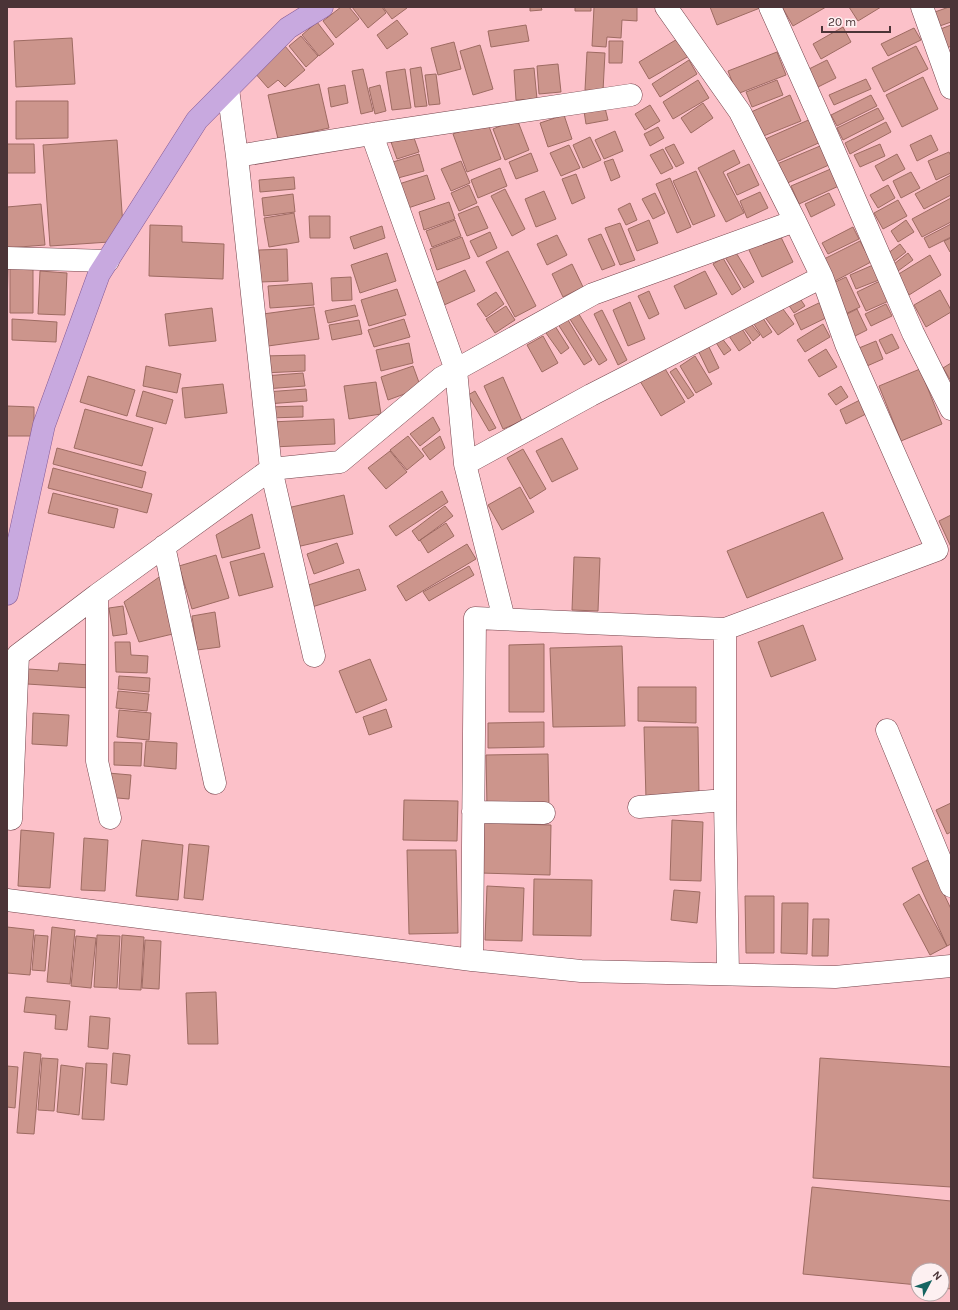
<svg xmlns="http://www.w3.org/2000/svg" width="958" height="1310" font-family="Karla,sans-serif">
<style>
.building{fill:#cc958c;stroke:#9e6b62}
.lines{fill:none;stroke-linecap:round;stroke-linejoin:round}
.minor-casing{stroke:#74434b;stroke-width:23}
.major-casing{stroke:#855b96;stroke-width:23}
.minor{stroke:#fff;stroke-width:22}
.major{stroke:#c8a9df;stroke-width:22}
</style>
<rect width="100%" height="100%" fill="#fcc1c9"/>
<path class="building" d="M341,7H349L359,19L336,38L323,21Z
M352,7H382L386,13L368,28Z
M383,7H407V8L392,19Z
M530,7H541L542,10L530,11Z
M575,7H591V11H575Z
M594,7H637V21L622,20L621,38L607,37L606,47L592,46Z
M710,7H759L760,8L717,25Z
M782,7H826L793,26Z
M849,7H881L858,21Z
M949,7H951V22L937,27L932,13Z
M397,20L408,34L387,49L377,35Z
M317,22L334,44L319,56L302,35Z
M526,25L529,41L491,47L488,31Z
M951,25V46L945,49L938,30Z
M843,27L851,42L821,59L813,44Z
M914,28L921,40L888,56L881,44Z
M301,36L318,56L306,67L289,46Z
M72,38L75,84L16,87L14,41Z
M679,38L689,56L649,79L639,62Z
M609,41H623L622,63H609Z
M454,42L461,69L438,75L431,48Z
M480,45L493,89L473,95L460,51Z
M285,46L305,70L285,87L278,80L268,88L254,72Z
M916,46L928,69L884,92L872,68Z
M587,52L605,53L603,91L585,90Z
M777,52L786,75L737,94L728,71Z
M689,60L697,74L660,97L652,84Z
M827,60L836,78L816,88L807,70Z
M558,64L561,92L539,94L537,66Z
M421,67L427,106L415,107L410,69Z
M534,68L537,99L516,100L514,70Z
M363,69L373,111L361,114L352,71Z
M405,69L411,108L392,110L386,72Z
M436,74L440,104L429,105L425,75Z
M923,77L938,109L902,127L886,95Z
M866,79L871,89L834,105L829,95Z
M698,80L709,98L673,119L663,102Z
M777,80L783,95L752,107L746,92Z
M319,84L329,128L278,139L268,95Z
M345,85L348,103L331,107L328,88Z
M380,85L386,111L375,114L369,88Z
M790,95L801,121L761,137L751,112Z
M871,95L877,106L837,126L831,115Z
M16,101H68V138L16,139Z
M703,103L713,118L691,133L681,118Z
M650,105L660,121L645,130L635,114Z
M605,108L608,120L586,124L584,111Z
M878,108L884,119L843,140L837,128Z
M564,115L572,139L548,147L540,123Z
M813,118L823,141L774,163L763,140Z
M517,119L529,150L505,160L493,129Z
M487,121L501,159L467,172L453,134Z
M886,122L891,132L850,154L845,143Z
M658,127L664,138L650,146L644,134Z
M615,131L623,151L604,159L595,140Z
M413,135L419,152L397,159L391,142Z
M931,135L938,150L917,161L910,145Z
M590,137L601,160L583,168L573,145Z
M117,140L124,241L50,246L43,145Z
M7,144H34L35,173H7Z
M674,144L684,163L676,167L665,148Z
M880,144L885,156L860,167L854,155Z
M569,145L580,168L561,176L550,153Z
M820,146L829,165L785,184L777,164Z
M663,149L673,168L661,174L650,155Z
M734,150L740,163L723,172L744,213L726,222L698,168Z
M949,152L951,156V173L936,180L928,161Z
M531,153L538,171L516,179L509,162Z
M419,154L424,171L398,178L393,162Z
M897,154L905,169L883,181L875,166Z
M613,159L620,177L611,181L604,162Z
M461,161L470,183L451,191L441,169Z
M749,164L759,185L737,195L727,174Z
M500,168L507,186L478,198L471,180Z
M833,168L841,185L799,204L791,186Z
M696,171L715,216L693,225L673,181Z
M911,172L920,188L901,198L893,181Z
M576,174L585,198L572,204L562,179Z
M427,175L435,199L408,208L399,184Z
M951,175V195L924,209L915,194Z
M294,177L295,189L260,192L259,180Z
M670,178L691,227L677,233L656,184Z
M469,185L477,203L459,211L451,193Z
M888,185L895,198L878,208L870,195Z
M505,189L525,229L512,236L491,196Z
M544,191L556,219L536,227L525,199Z
M760,192L768,208L747,218L740,201Z
M655,193L665,213L653,219L642,199Z
M829,193L835,205L811,217L805,204Z
M293,194L295,212L264,216L262,198Z
M951,198V222L922,237L912,219Z
M898,200L907,216L883,229L874,213Z
M449,202L455,219L424,230L419,212Z
M630,203L637,220L626,225L618,209Z
M41,204L45,245L7,248V207Z
M478,206L488,228L467,236L458,214Z
M294,213L299,242L269,247L264,218Z
M309,216H330V238H310Z
M455,220L461,236L432,247L426,231Z
M649,220L658,243L637,251L628,229Z
M906,220L914,232L898,242L891,231Z
M620,223L635,260L620,265L605,228Z
M951,224V237L929,248L924,238Z
M150,225L182,226V242L224,244L223,279L149,276Z
M382,226L385,238L354,249L350,237Z
M853,227L859,239L828,254L822,243Z
M490,232L497,248L478,257L470,241Z
M779,233L793,262L762,277L748,248Z
M601,234L615,265L602,270L588,239Z
M557,235L567,255L547,265L537,244Z
M462,237L470,258L437,270L430,249Z
M951,238V252H950L944,241Z
M860,241L871,262L833,282L822,260Z
M900,244L906,252L893,262L887,254Z
M287,249L288,281L260,282L259,250Z
M508,251L536,306L515,317L486,262Z
M735,251L754,282L744,288L725,257Z
M387,253L396,281L360,293L351,265Z
M908,253L913,260L898,271L894,264Z
M930,255L941,275L909,295L897,275Z
M723,258L741,289L732,295L713,264Z
M572,264L583,287L563,297L552,274Z
M873,265L879,280L856,289L850,275Z
M7,268H8L7,313Z
M10,268H33V313H10Z
M465,270L475,291L442,306L432,285Z
M40,271L67,273L65,315L38,314Z
M705,271L717,294L685,309L674,286Z
M351,277L352,300L332,301L331,278Z
M846,277L860,307L841,316L827,286Z
M882,280L891,300L866,311L857,292Z
M312,283L314,305L270,308L268,286Z
M397,289L406,315L369,326L361,300Z
M940,290L951,310V312L926,327L914,305Z
M649,291L659,314L649,319L638,296Z
M496,292L504,304L486,317L477,304Z
M797,294L805,306L794,313L786,301Z
M823,301L830,316L801,330L794,315Z
M630,302L645,339L628,346L613,310Z
M886,304L892,316L871,326L865,314Z
M355,305L358,316L328,323L325,311Z
M780,305L794,324L778,335L764,316Z
M506,306L515,320L495,333L486,319Z
M314,307L319,339L268,346L263,314Z
M212,308L216,341L169,346L165,314Z
M857,309L867,330L853,337L843,316Z
M602,310L627,360L618,365L594,314Z
M577,311L607,360L599,365L568,316Z
M759,312L772,332L763,338L750,318Z
M565,315L592,360L584,365L556,321Z
M12,319L57,322L56,342L12,340Z
M404,319L410,337L374,347L368,330Z
M359,320L362,334L332,340L329,325Z
M749,321L760,335L753,341L742,326Z
M739,324L751,343L739,351L727,333Z
M823,324L830,337L805,352L797,340Z
M555,326L569,348L561,354L546,333Z
M892,334L899,348L886,354L879,340Z
M543,336L558,363L542,372L527,345Z
M721,337L731,350L724,355L715,341Z
M706,341L719,368L709,373L696,346Z
M876,341L883,359L867,366L859,348Z
M409,343L413,363L381,371L376,350Z
M826,349L837,367L819,377L808,360Z
M305,355V371L263,373V356Z
M695,356L712,384L696,393L680,366Z
M661,362L685,402L661,416L637,376Z
M951,363V381L943,368Z
M146,366L181,374L177,393L143,386Z
M413,366L421,388L388,400L381,377Z
M676,368L694,395L688,399L670,372Z
M920,369L942,424L901,441L879,386Z
M303,373L305,386L265,389L264,376Z
M88,376L135,390L127,416L80,402Z
M503,377L522,421L503,429L484,386Z
M376,382L381,414L349,419L344,386Z
M223,384L227,413L185,418L182,388Z
M841,386L848,397L836,405L828,394Z
M306,389L307,401L267,404L266,392Z
M143,391L173,400L166,424L136,416Z
M475,391L496,428L489,431L468,395Z
M862,399L868,413L846,424L840,410Z
M7,406L34,407V436H7Z
M303,406V417L267,418V407Z
M85,409L153,428L142,466L74,448Z
M433,417L440,430L420,446L410,434Z
M334,419L335,444L273,447L271,422Z
M408,436L424,456L407,470L390,450Z
M440,436L445,448L430,460L422,449Z
M562,438L578,469L552,482L536,451Z
M57,448L146,472L142,488L53,464Z
M523,449L546,489L530,499L507,458Z
M390,451L407,472L386,489L368,468Z
M53,468L152,494L147,513L48,488Z
M520,487L534,512L502,530L488,505Z
M442,491L448,502L396,536L389,526Z
M53,493L118,509L114,528L48,513Z
M344,495L353,534L292,548L283,509Z
M445,506L453,516L419,541L412,531Z
M823,512L843,559L747,598L727,551Z
M252,514L260,548L222,558L216,535Z
M951,515V547L939,521Z
M446,523L454,536L428,553L420,540Z
M337,543L344,563L314,574L307,554Z
M467,544L476,559L406,601L397,586Z
M264,553L273,587L239,596L230,562Z
M216,555L229,598L192,609L179,566Z
M574,557L600,558L598,611L572,610Z
M469,566L474,575L429,601L423,592Z
M359,569L366,590L312,607L305,586Z
M162,575L177,633L139,642L124,602Z
M123,606L127,634L113,636L109,608Z
M215,612L220,647L197,650L192,616Z
M803,625L816,660L771,677L758,642Z
M115,642H130L131,655L148,656L147,673L116,672Z
M544,644V712H509V645Z
M622,646L625,726L553,727L550,648Z
M370,659L387,700L356,713L339,671Z
M59,663L91,665L90,688L27,684L28,669L58,671Z
M119,676L150,678L149,692L118,689Z
M638,687H696V723L638,721Z
M118,691L149,694L147,711L116,708Z
M386,709L392,727L369,735L363,717Z
M119,710L151,713L149,740L117,737Z
M33,713L69,715L67,746L32,744Z
M544,722V747L488,748V723Z
M644,727H698L699,798L646,799Z
M146,741L177,743L176,769L144,766Z
M114,742L142,743L141,766L114,765Z
M548,754L549,808H487L486,755Z
M108,773L131,775L129,799L106,797Z
M404,800L458,801L457,841L403,840Z
M951,803V832L947,834L936,810Z
M672,820L703,822L701,881L670,880Z
M481,823L551,825L550,875L480,873Z
M21,830L54,833L50,888L18,886Z
M84,838L108,840L105,891L81,890Z
M142,840L183,845L178,900L136,896Z
M189,844L209,846L203,900L184,898Z
M407,850H456L458,933L409,934Z
M928,860L951,909V944L947,946L912,868Z
M534,879L592,880L591,936L533,935Z
M487,886L524,888L522,941L485,940Z
M674,890L700,892L697,923L671,920Z
M919,894L947,946L930,955L903,904Z
M745,896H774V953H746Z
M782,903H808L807,954L781,953Z
M813,919H829L828,956H812Z
M7,927L34,930L30,975L7,973Z
M52,927L75,930L70,984L47,982Z
M35,935L48,936L45,971L32,970Z
M97,935L120,936L117,988L94,987Z
M122,935L144,937L141,990L119,989Z
M76,936L96,938L91,988L71,986Z
M145,940L161,941L159,989L142,988Z
M216,992L218,1044H188L186,993Z
M26,997L70,1001L67,1030L55,1029L56,1015L24,1012Z
M90,1016L110,1018L108,1049L88,1047Z
M24,1052L41,1054L34,1134L17,1133Z
M113,1053L130,1055L127,1085L111,1083Z
M42,1058L58,1059L54,1111L38,1110Z
M820,1058L951,1067V1187L813,1178Z
M86,1063L107,1064L104,1120L82,1119Z
M61,1065L83,1068L79,1115L57,1112Z
M7,1066L18,1067L15,1108L7,1107Z
M812,1187L951,1201V1289L942,1288V1270H918V1285L803,1274Z"/>
<g class="lines">
<g class="minor-casing">
<path id="minor" d="M770,7L817,112L913,333L951,409
M922,7L951,88
M378,133L375,143L456,370L465,464L504,619
M237,156L378,133L631,95
M7,258L108,261
M465,464L591,395L822,277
M164,546L215,783
M97,595V761L110,818
M725,629L937,550L846,344L822,277L795,221
M314,656L271,469L340,462L441,378L593,294L795,221L740,112L666,7
M7,670L18,655L97,595L271,469L237,156L228,89
M887,730L951,886
M639,807L725,800
M473,812L544,813
M11,819L18,655
M7,900L472,960L581,971L835,977L951,966
M472,960L475,618L725,629V800L728,974"/>
</g>
<g class="major-casing">
<path id="major" d="M7,594L44,425L99,274L197,120L288,28L322,7"/>
</g>
<use href="#minor" class="minor"/>
<use href="#major" class="major"/>
</g>
<rect width="958" height="1310" fill="none" stroke="#4b3437" stroke-width="16"/>
<g transform="translate(930 1282) rotate(49)"><circle r="19" fill="#fdf0f1" stroke="#b6a5a7"/>
<path d="M0-3L7 15L0 10L-7 15Z" fill="#156460"/>
<text y="-6" font-size="11" font-weight="bold" text-anchor="middle" fill="#4b3437">N</text>
</g>
<path d="M822 26v6h68v-6" fill="none" stroke="#4b3437" stroke-width="2"/>
<text x="828" y="26" font-size="12" fill="#4b3437" stroke="#fdf0f1" stroke-width="3" paint-order="stroke">20 m</text>
</svg>
